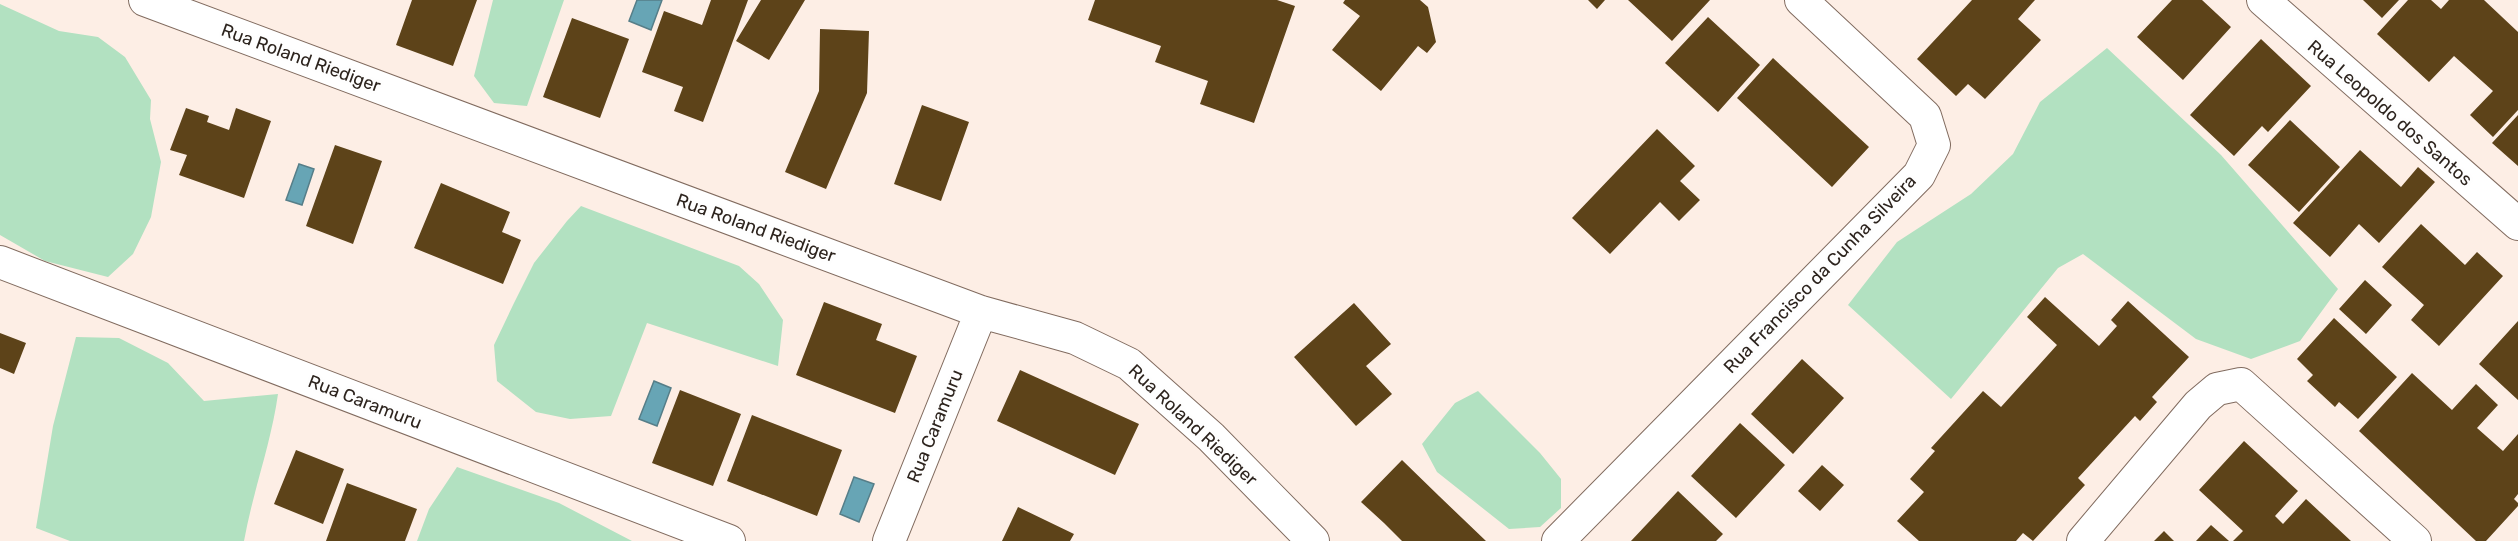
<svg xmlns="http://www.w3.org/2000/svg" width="2518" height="541" font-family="Rubik,sans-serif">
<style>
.green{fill:#b2e1c1}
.water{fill:#67a5b5;stroke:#567e88;stroke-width:1.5}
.building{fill:#5d4319}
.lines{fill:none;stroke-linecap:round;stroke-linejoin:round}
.street-casing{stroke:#816b5f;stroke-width:34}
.street{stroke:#fff;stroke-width:32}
.labels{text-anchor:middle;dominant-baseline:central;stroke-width:6;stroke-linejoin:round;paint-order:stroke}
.street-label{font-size:18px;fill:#2d241e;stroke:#fefefe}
</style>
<rect width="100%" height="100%" fill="#fdeee5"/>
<path class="green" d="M493,0H564L527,106L494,103L474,76Z
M0,4L59,31L98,37L125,57L151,100L150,119L161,162L151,217L133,254L108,277L45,261L0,235Z
M2107,48L2221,155L2338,289L2300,341L2251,359L2196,339L2083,254L2058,268L1951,399L1848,305L1897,242L1971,194L2013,154L2040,102Z
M581,206L739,266L759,284L783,320L778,366L647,323L611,416L570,419L536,412L497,381L494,345L514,303L534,263L567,221Z
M76,337L119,338L168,363L204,401L278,394C271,444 253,491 244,541H70L36,528L53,426Z
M1478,391L1540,453L1561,479V508L1540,527L1509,529L1437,472L1422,444L1455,403Z
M457,467L559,503L632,541H417L429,509Z"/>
<path class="water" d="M637,0H662L651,30L629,21Z
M299,164L314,169L302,205L286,200Z
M654,381L671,388L657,426L639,419Z
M854,477L874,484L859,522L840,514Z"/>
<path class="building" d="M412,0H477L453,66L396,45Z
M711,0H748L703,122L674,111L683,87L642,72L664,11L702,25Z
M761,0H805L769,60L736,41Z
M1095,0H1277L1295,6L1254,123L1200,104L1208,81L1155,62L1161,46L1088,20Z
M1345,0H1420L1428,7L1436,42L1427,53L1418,46L1381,91L1332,50L1360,16L1343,3Z
M1588,0H1605L1597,9Z
M1628,0H1710L1672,41Z
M1972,0H2035L2018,19L2041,40L1985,99L1968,84L1956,96L1917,59Z
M2172,0H2202L2231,27L2183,80L2137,37Z
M2363,0H2399L2382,18Z
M2408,0H2431L2441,9L2449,0H2484L2518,32V110L2493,137L2470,115L2493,91L2454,56L2429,82L2377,34Z
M1708,17L1760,65L1718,112L1665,63Z
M572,18L629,39L600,118L543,97Z
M820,29L869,31L867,93L826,189L785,172L819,91Z
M2261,39L2311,86L2268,132L2262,126L2234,156L2190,115Z
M1773,58L1869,147L1832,187L1737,98Z
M922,105L969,122L941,201L894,184Z
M186,108L209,116L207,122L229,130L236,108L271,121L244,198L179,175L187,155L170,150Z
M2518,115V166L2492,143Z
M2290,120L2340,167L2299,212L2248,165Z
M1657,129L1695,166L1680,181L1700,200L1679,221L1660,202L1610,254L1572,218Z
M335,145L382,161L353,244L306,226Z
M2360,150L2401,187L2418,167L2435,182L2379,243L2359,224L2330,257L2293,223Z
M441,183L510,212L502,232L521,240L503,284L414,248Z
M2421,224L2465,265L2477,252L2503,276L2439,346L2411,320L2424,305L2382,267Z
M2365,280L2392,305L2366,334L2339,309Z
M2045,297L2099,346L2117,326L2111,320L2128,301L2189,357L2152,397L2157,402L2140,421L2135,416L2078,478L2085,485L2033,541L2023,533L2016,541H1919L1897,521L1924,492L1910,479L1935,451L1931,448L1983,391L2001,407L2057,345L2027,317Z
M824,302L882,324L876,340L917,356L895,413L796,375Z
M1354,303L1391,344L1366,366L1392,394L1356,426L1294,357Z
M2334,318L2397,377L2358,419L2339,402L2335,407L2307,381L2313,375L2297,359Z
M2518,321V400L2479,364Z
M0,333L26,343L14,374L0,368Z
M1802,359L1844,398L1793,454L1751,414Z
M1020,370L1139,424L1115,475L997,421Z
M2412,373L2452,410L2476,384L2498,405L2477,428L2503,451L2518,434V494L2514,499L2518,503V506L2486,541H2476L2359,431Z
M680,390L741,414L713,486L652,463Z
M752,415L842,450L817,516L727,481Z
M1740,423L1785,465L1736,518L1691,476Z
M2244,441L2298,491L2275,516L2283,524L2306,499L2351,541H2233L2243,531L2199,490Z
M296,450L344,469L323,524L274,504Z
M1402,460L1439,496L1486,541H1402L1384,523L1361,502Z
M1822,465L1844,485L1820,511L1798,491Z
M347,483L417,509L405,541H326Z
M1678,491L1723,534L1716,541H1631Z
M1018,507L1074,534L1070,541H1002Z
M2211,525L2229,541H2196Z
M2164,531L2174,541H2154Z"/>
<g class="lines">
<g class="street-casing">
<path id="street" d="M145,0L981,312L1075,338L1129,364L1211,437L1313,541
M2263,0L2518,224
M0,262L729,541
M889,541L981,312
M1558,541L1919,175L1934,145L1925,116L1801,0
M2083,541L2198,405L2217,389L2241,384L2415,541"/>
</g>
<use href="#street" class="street"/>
</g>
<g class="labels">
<g class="street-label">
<text transform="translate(301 58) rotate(20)">Rua Roland Riediger</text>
<text transform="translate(2390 113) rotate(41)">Rua Leopoldo dos Santos</text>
<text transform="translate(756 228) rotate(20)">Rua Roland Riediger</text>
<text transform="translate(1820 274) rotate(-46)">Rua Francisco da Cunha Silveira</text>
<text transform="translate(365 402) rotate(21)">Rua Caramuru</text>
<text transform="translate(1193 425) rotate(43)">Rua Roland Riediger</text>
<text transform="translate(935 426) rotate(-68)">Rua Caramuru</text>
</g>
</g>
</svg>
